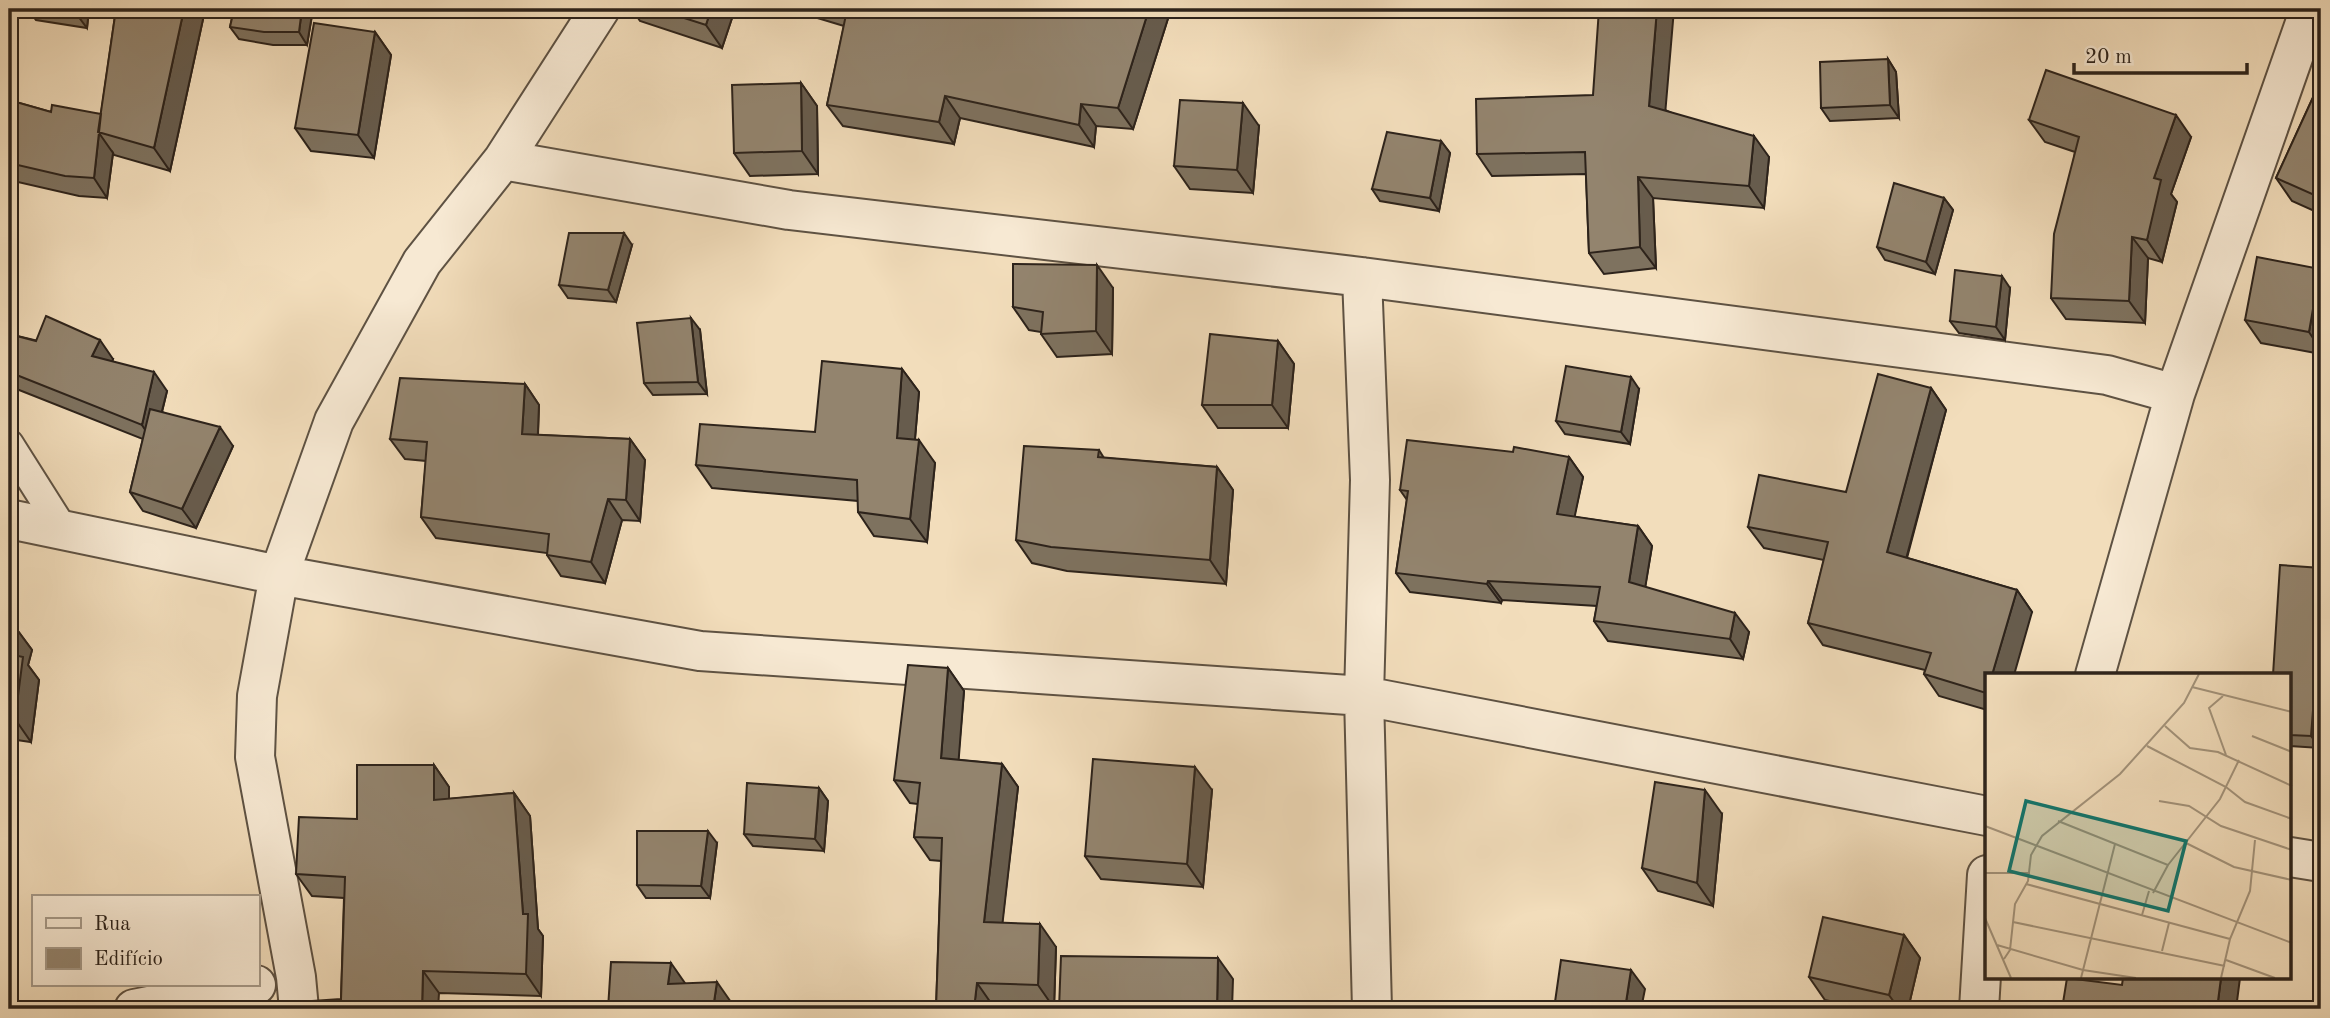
<svg xmlns="http://www.w3.org/2000/svg" width="2330" height="1018" font-family="'Old Standard TT',serif">
<style>
.lines{fill:none;stroke-linecap:round;stroke-linejoin:round}
.service-casing{stroke:#5e5243;stroke-width:32}
.minor-casing{stroke:#5e5243;stroke-width:42}
.service{stroke:#f7e9d3;stroke-width:28}
.minor{stroke:#f7e9d3;stroke-width:38}
.wall{fill:#7e725f;stroke:#2d231b;stroke-width:2}
.shaded-wall{fill:#675c4d;stroke:#2d231b;stroke-width:2}
.building{fill:#93846e;stroke:#2d231b;stroke-width:2}
.inset-road{fill:none;stroke:#a3937b;stroke-width:2}
.view{fill:#0f766e;fill-opacity:0.15;stroke:#0f766e;stroke-width:3.5}
.inset-edge{fill:none;stroke:#2d231b;stroke-width:3.5}
</style>
<rect width="100%" height="100%" fill="#f2ddbb"/>
<filter id="stains"><feTurbulence type="fractalNoise" baseFrequency=".00286" numOctaves="4"/><feColorMatrix values="0 0 0 0 .2 0 0 0 0 .09 0 0 0 0 .02 0 0 0 .5 -.17"/></filter>
<radialGradient id="worn" r=".72"><stop offset=".6" stop-color="#630" stop-opacity="0"/><stop offset="1" stop-color="#630" stop-opacity=".3"/></radialGradient>
<g class="lines">
<g class="service-casing">
<path id="service" d="M9,444L64,531"/>
</g>
<g class="minor-casing">
<path id="minor" d="M503,160L789,210L1362,277L2107,375L2175,394L2095,675
M1362,277L1370,480L1364,696L1372,1009
M2175,394L2310,9
M9,519L279,575L700,651L1364,696L1987,816
M2290,857L2321,862
M134,1009L256,985
M299,1009L296,977L255,757L257,696L279,575L334,421L422,262L503,160L600,9
M1979,1009L1987,875"/>
</g>
<use href="#service" class="service"/>
<use href="#minor" class="minor"/>
</g>
<path class="wall" d="M28,9H89L87,28L36,20Z
M116,9H204L205,10L170,171L114,155L113,153L107,198L79,196L9,180V100L51,112L101,114Z
M234,9H313L307,45H273L239,39L230,27Z
M632,9H735L722,48L640,21Z
M795,9H1171L1133,129L1096,126L1094,147L960,118L954,144L843,126L827,105L844,26L797,12Z
M375,32L391,55L374,158L311,151L295,128Z
M1888,59L1896,72L1899,118L1830,121L1821,108Z
M2321,80V214L2292,201L2276,178Z
M801,83L817,106L818,174L750,176L734,153Z
M1665,110L1769,157L1764,208L1653,198L1656,268L1604,274L1589,253L1586,174L1492,176L1477,154Z
M2029,120L2191,137L2171,194L2177,202L2162,262L2148,258L2145,323L2066,319L2051,298L2075,152L2045,142Z
M1259,126L1253,193L1190,189L1174,166Z
M1441,141L1450,153L1439,211L1380,201L1372,189Z
M1944,198L1953,210L1935,274L1885,260L1877,247Z
M632,245L616,302L568,298L559,285Z
M2321,270V354L2261,343L2245,320Z
M1113,288L1112,354L1057,357L1041,334V332L1029,330L1013,307Z
M2010,288L2005,340L1959,333L1950,321Z
M700,330L707,394L653,395L644,383Z
M9,334L113,359L112,361L167,391L162,412L233,446L196,528L143,511L130,492L143,439L9,386Z
M1278,341L1294,364L1288,428H1218L1202,405Z
M902,369L919,392L915,439L935,463L927,542L874,536L858,512V501L712,488L696,465L815,432Z
M525,384L539,405L538,435L630,439L645,460L640,521L622,520L605,583L561,576L547,555V553L436,538L421,517L426,461L405,459L390,439Z
M1931,388L1946,410L1907,558L2017,590L2032,612L1987,675V710L1939,696L1924,674L1925,670L1823,645L1808,623L1824,560L1764,548L1748,527L1846,492Z
M1639,389L1630,444L1565,434L1556,421Z
M1099,450L1104,458L1217,467L1233,490L1226,584L1067,571L1032,563L1016,540Z
M1569,457L1583,477L1574,517L1638,526L1652,546L1645,587L1749,632L1743,659L1608,641L1594,621L1597,606L1502,600L1501,603L1410,592L1396,573L1407,500L1400,490Z
M2321,568V730L2320,748L2290,746V675Z
M9,626L15,627L32,650L28,665L39,680L31,742L9,739Z
M948,668L964,691L958,760L1002,764L1018,787L1002,923L1056,947L1054,1008L993,1006L936,1009L941,861L930,860L914,837L918,804L910,803L894,780Z
M434,765L449,787V799L514,793L530,816L538,929L543,936L541,996L439,993L341,999L344,898L312,896L296,874L357,819Z
M819,788L828,801L824,851L753,846L744,834Z
M1212,790L1203,887L1101,879L1085,856Z
M1722,814L1713,906L1658,891L1642,868Z
M717,843L710,898H646L637,885Z
M1904,935L1920,958L1908,1009H1866L1825,1000L1809,977Z"/>
<path class="shaded-wall" d="M79,9H89L87,28L78,16Z
M184,9H204L205,10L170,171L154,148Z
M302,9H313L307,45L299,32Z
M711,9H735L722,48L706,25Z
M1149,9H1171L1133,129L1118,108Z
M1657,9H1674L1664,127L1649,106Z
M375,32L391,55L374,158L358,135Z
M1888,59L1896,72L1899,118L1890,105Z
M801,83L817,106L818,174L802,151Z
M945,96L960,118L954,144L939,122Z
M1243,103L1259,126L1253,193L1237,170Z
M1081,104L1096,126L1094,147L1079,125Z
M2176,115L2191,137L2171,194L2177,202L2162,262L2147,240L2154,178Z
M99,133L113,153L107,198L94,178Z
M1754,136L1769,157L1764,208L1749,186Z
M1441,141L1450,153L1439,211L1430,198Z
M1638,177L1653,198L1656,268L1640,247Z
M1944,198L1953,210L1935,274L1926,262Z
M624,233L632,245L616,302L608,290Z
M2132,237L2148,258L2145,323L2129,301Z
M1097,265L1113,288L1112,354L1096,331Z
M2320,269L2321,270V350L2309,332Z
M2002,276L2010,288L2005,340L1996,327Z
M691,318L700,330L707,394L698,382Z
M100,340L113,359L105,374L92,356Z
M1278,341L1294,364L1288,428L1272,405Z
M902,369L919,392L913,461L897,438Z
M154,372L167,391L154,443L142,425Z
M1631,377L1639,389L1630,444L1621,432Z
M525,384L539,405L537,455L522,434Z
M1931,388L1946,410L1902,574L1887,552Z
M220,427L233,446L196,528L182,509Z
M630,439L645,460L640,521L626,500Z
M919,440L935,463L927,542L910,519Z
M1569,457L1583,477L1571,534L1557,514Z
M1217,467L1233,490L1226,584L1210,560Z
M608,499L622,520L605,583L591,562Z
M1638,526L1652,546L1643,601L1629,582Z
M1488,581L1502,600L1501,603L1487,584Z
M2017,590L2032,612L2014,675H1992Z
M2321,608V730L2320,748L2311,736Z
M1735,613L1749,632L1743,659L1730,639Z
M15,627L32,650L28,665L39,680L31,742L15,719L9,654Z
M948,668L964,691L957,781L941,758Z
M1002,764L1018,787L1000,945L984,922Z
M434,765L449,787V822L434,800Z
M1195,767L1212,790L1203,887L1187,864Z
M819,788L828,801L824,851L815,839Z
M1705,790L1722,814L1713,906L1697,883Z
M514,793L530,816L538,929L543,936L541,996L526,974L523,914Z
M708,831L717,843L710,898L701,886Z
M1040,924L1056,947L1054,1008L1038,985Z
M1904,935L1920,958L1908,1009H1899L1889,995Z
M1218,958L1233,979L1232,1009H1217Z
M671,963L687,986L668,984Z
M1631,970L1645,989L1641,1009H1625Z
M423,971L439,993L438,1009H422Z
M2221,978H2240L2236,1009H2217Z
M717,982L733,1005V1009H713Z
M977,983L993,1006L992,1009H974Z"/>
<path class="building" d="M31,9H79L78,16Z
M116,9H184L154,148L98,132Z
M234,9H302L299,32H264L230,27Z
M656,9H711L706,25Z
M843,9H1149L1118,108L1081,104L1079,125L945,96L939,122L827,105L847,10Z
M1599,9H1657L1649,106L1754,136L1749,186L1638,177L1640,247L1589,253L1585,152L1477,154L1476,99L1593,95Z
M314,23L375,32L358,135L295,128Z
M1888,59L1890,105L1821,108L1820,62Z
M2046,70L2176,115L2154,178L2161,180L2147,240L2132,237L2129,301L2051,298L2054,234L2079,137L2029,120Z
M2321,80V198L2276,178Z
M801,83L802,151L734,153L732,85Z
M9,100L51,112L52,105L101,114L94,178L65,176L9,163Z
M1180,100L1243,103L1237,170L1174,166Z
M1387,132L1441,141L1430,198L1372,189Z
M1894,183L1944,198L1926,262L1877,247Z
M569,233H624L608,290L559,285Z
M2257,257L2320,269L2309,332L2245,320Z
M1013,264L1097,265L1096,331L1041,334L1043,312L1013,307Z
M1955,270L2002,276L1996,327L1950,321Z
M46,316L100,340L92,356L154,372L142,425L9,372V334L36,341Z
M691,318L698,382L644,383L637,323Z
M1210,334L1278,341L1272,405H1202Z
M822,361L902,369L897,438L919,440L910,519L858,512L857,480L696,465L700,424L815,432Z
M1566,366L1631,377L1621,432L1556,421Z
M1878,374L1931,388L1887,552L2017,590L1992,675H1987L1986,693L1924,674L1931,653L1808,623L1828,542L1748,527L1759,475L1846,492Z
M400,378L525,384L522,434L630,439L626,500L608,499L591,562L547,555L549,534L421,517L427,442L390,439Z
M150,409L220,427L182,509L130,492Z
M1407,440L1513,452L1514,447L1569,457L1557,514L1638,526L1629,582L1735,613L1730,639L1594,621L1600,587L1488,581L1487,584L1396,573L1408,491L1400,490Z
M1024,446L1099,450L1098,457L1217,467L1210,560L1051,547L1016,540Z
M2280,565L2321,568V608L2311,736L2290,735V675H2273Z
M9,626L15,627L9,654L23,657L15,719L9,718Z
M908,665L948,668L941,758L1002,764L984,922L1040,924L1038,985L977,983L974,1009H936L942,838L914,837L920,783L894,780Z
M1093,759L1195,767L1187,864L1085,856Z
M357,765H434V800L514,793L523,914H528L526,974L423,971L422,1009H314L313,1001L341,999L345,877L296,874L299,817L357,819Z
M1655,782L1705,790L1697,883L1642,868Z
M747,783L819,788L815,839L744,834Z
M637,831H708L701,886L637,885Z
M1823,917L1904,935L1889,995L1809,977Z
M1061,956L1218,958L1217,1009H1059Z
M1561,960L1631,970L1625,1009H1554Z
M611,962L671,963L668,984L717,982L713,1009H608Z
M2067,978L2122,985L2123,978H2221L2217,1009H2062Z"/>
<g transform="translate(1985 673)">
<rect width="306" height="306" fill="#f2ddbb"/>
<path class="inset-road" d="M207,14L307,39M238,23L224,35L241,82M180,53L205,75L233,79L307,113M267,63L307,79M162,73L241,114L260,129L307,146M174,128L204,133L236,153L307,177M73,148L183,192L168,220M0,153L307,270M199,169L249,194L307,207M183,192L235,126L254,87M0,200H45M41,211L245,266M157,242L164,218M0,245L26,305M28,249L240,293M12,272L98,297L151,305M177,278L184,250M19,286L25,277L30,231L43,208L46,182L57,163L135,101L199,30L214,1M241,287L290,305M96,305L130,171M236,305L245,266L265,218L270,167"/>
<path class="view" d="M41,128L201,168L183,238L24,198Z"/>
<rect width="306" height="306" class="inset-edge"/>
</g>
<rect width="2330" height="1018" fill="none" stroke="#f2ddbb" stroke-width="35"/>
<rect x="10" y="10" width="2309" height="997" fill="none" stroke="#2d231b" stroke-width="3.5"/>
<rect x="18" y="18" width="2295" height="983" fill="none" stroke="#2d231b" stroke-width="2"/>
<rect x="32" y="895" width="228" height="91" fill="#f7e9d3" stroke="#a69a89" stroke-width="2"/>
<rect x="46" y="918" width="35" height="10" fill="#f7e9d3" stroke="#a69a89" stroke-width="2"/>
<text x="94" y="930" font-size="21" fill="#2d231b">Rua</text>
<rect x="46" y="948" width="35" height="21" fill="#93846e" stroke="#a69a89" stroke-width="2"/>
<text x="94" y="965" font-size="21" fill="#2d231b">Edifício</text>
<path d="M2074 63v10h173v-10" fill="none" stroke="#2d231b" stroke-width="3.5"/>
<text x="2085" y="63" font-size="21" fill="#2d231b" stroke="#f7e9d3" stroke-width="5" paint-order="stroke">20 m</text>
<rect width="100%" height="100%" filter="url(#stains)"/>
<rect width="100%" height="100%" fill="url(#worn)"/>
</svg>
